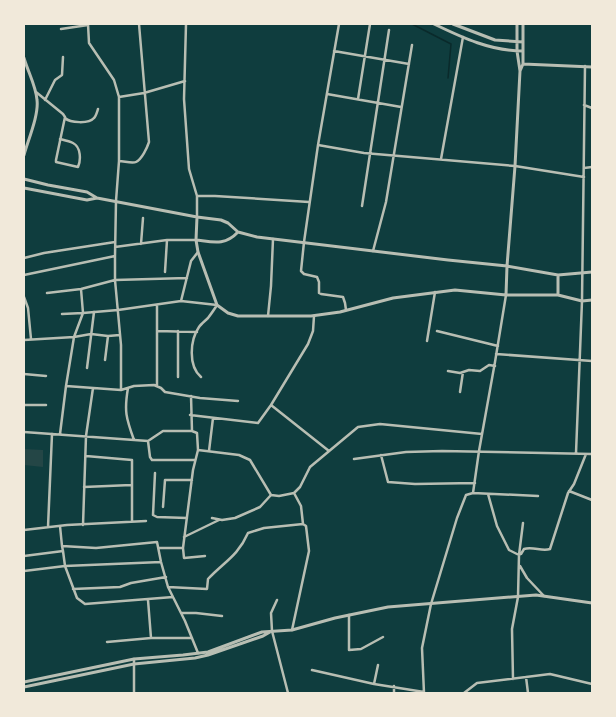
<svg xmlns="http://www.w3.org/2000/svg" width="616" height="717" font-family="Montserrat,sans-serif">
<style>
.green{fill:#244646}
.lines{fill:none;stroke-linecap:round;stroke-linejoin:round}
.stream{stroke:#0a2a2b;stroke-width:1.5}
.minor{stroke:#b8beb3;stroke-width:2.5}
.tertiary{stroke:#b8beb3;stroke-width:3}
</style>
<rect width="100%" height="100%" fill="#0f3d3e"/>
<path class="green" d="M24,449L43,450V467L24,465Z"/>
<g class="lines">
<path class="stream" d="M412,24L451,44L448,78"/>
<path class="minor" d="M88,24L89,43L114,80L119,97V161L116,201L115,256V280L121,345V390
M186,24L184,99L189,169L197,196V217
M339,24L318,145L304,242L301,271L304,274L317,277L319,282V293L321,294L343,297L345,303L346,310
M61,29L88,25
M334,51L409,64
M36,92L63,114L65,117L56,160V162L78,167C81,160 81,147 73,143C69,141 64,140 60,139
M327,94L401,107
M119,97L144,93L185,81
M358,99L370,24
M45,100L55,80L62,75L63,57
M584,105L592,108
M65,118C70,123 89,124 94,118C96,116 97,112 98,109
M318,145L364,153L515,166L584,177
M441,159L463,37
M119,161C124,161 132,164 136,162C142,159 147,148 149,142L139,24
M584,168L592,167
M197,196H215L309,202
M362,206L389,30
M141,244L143,218
M115,247L167,240H196
M373,251L386,202L412,45
M24,258L44,253L115,242
M165,272L167,240
M24,275L115,256
M47,293L81,289L115,280L187,278
M24,297L28,308L31,339
M181,301L191,261L198,252
M62,314L83,313L81,289
M268,316L271,286L273,239
M157,331L197,332
M437,331L498,346
M24,340L74,337L91,334L108,336
M427,341L435,292
M496,354L592,361
M105,360L108,336L120,335
M87,368L94,312
M448,371L460,373L469,370L480,371L489,365L495,366
M24,374L46,376
M178,377V331
M66,386L121,390L134,386L154,385L161,388L165,392L200,398L238,401
M157,386V305
M128,388C124,411 126,418 134,440
M460,392L463,372
M191,396L192,431
M24,405H46
M271,405L329,451
M190,415L258,423L271,405L308,344L313,331L314,316
M24,432L148,441L163,431H192L197,433L198,450L239,455L250,460L271,495L279,496L294,493L300,487L310,467L358,427L380,424L482,434
M60,434L66,386L74,337L83,313L118,310L181,301L217,305C214,310 211,314 208,318C205,321 201,324 199,327C190,340 188,366 201,377
M148,441L150,457L152,460H195
M209,451L213,418
M576,453L582,301L585,66
M381,455L388,482L415,484L475,483
M86,456L132,460V521
M354,459L406,452L442,451L592,454
M155,473L153,515L157,517L187,518
M84,487L131,485
M569,491L592,500
M294,493L301,506L303,524
M473,493L538,496
M488,494L497,526L509,550L519,555L521,554L524,549C533,546 542,552 550,549L568,493L574,484L586,454
M163,507L165,480H192
M212,518L222,520L235,518L260,507L271,495
M83,525L86,436L93,388
M60,526L62,546
M48,527L52,434
M24,530L67,525L146,521
M184,537L219,520
M159,548H183L193,470L198,450
M183,548L184,558L205,556
M63,551L65,566L77,598L85,604L173,597
M24,556L63,551L62,546L96,548L157,542L161,562L168,587L185,621L198,653
M520,566L527,578L544,596
M24,571L65,566L161,562
M168,587L207,589L208,579C224,562 238,556 248,533L264,528L303,524L306,526L309,551L292,630
M73,589L120,587L131,583L166,577
M148,600L151,638
M277,600L271,613L272,631L288,693
M181,613H196L222,616
M349,615V650L361,649L383,637
M107,642L151,638H192
M134,659V693
M312,670L374,684L424,692
M526,677L528,693
M513,679L512,629L518,597L519,555L523,523
M374,684L378,665
M394,693V686
M424,693L422,648L431,604L457,518L466,495L473,493L479,451L495,362L506,295
M464,693L477,683L550,674L592,684"/>
<path class="tertiary" d="M434,24C463,38 491,51 523,51
M453,24L495,40L523,42
M24,58C28,72 36,86 37,100C39,115 28,140 24,155
M523,64L592,67
M520,71L523,64V24
M24,179L48,185L87,192L97,198L197,217L221,220L228,223L238,232L257,237L448,260L507,266L558,275L592,272
M24,188L87,200L97,198
M197,217L196,240L198,252L217,305L228,313L238,316H311L340,312L393,298L455,290L506,295H558L582,301L592,300
M196,240C213,242 225,246 238,232
M558,275V295
M506,295L507,266L515,166L520,71L517,51V24
M24,682L134,659L183,655L208,652L262,632L292,630L335,618L388,607L536,595L592,603
M24,687L134,664L195,658L208,655L263,636L270,632"/>
</g>
<rect width="616" height="717" fill="none" stroke="#f1e9da" stroke-width="50"/>
</svg>
